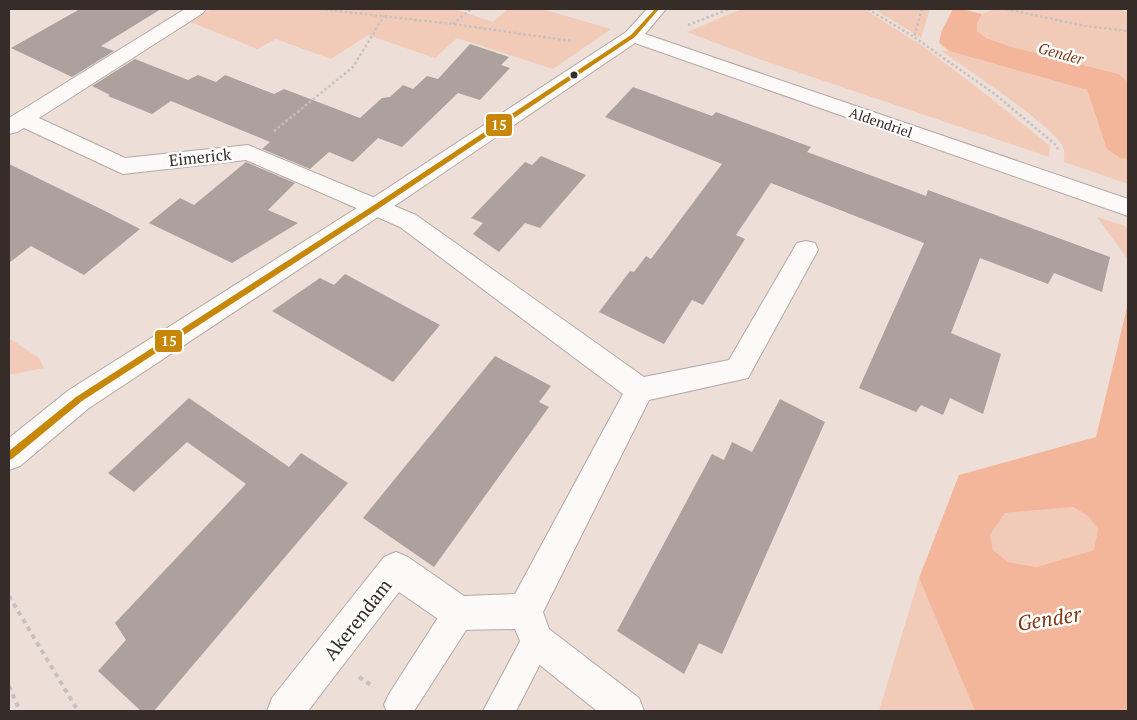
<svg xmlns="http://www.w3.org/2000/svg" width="1137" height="720" font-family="'PT Serif',serif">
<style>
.green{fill:#f2cab8}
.water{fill:#f4b69a;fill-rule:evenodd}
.building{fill:#aca19d}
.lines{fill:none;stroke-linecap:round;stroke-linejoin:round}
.service-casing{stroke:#b3a8a4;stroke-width:2}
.minor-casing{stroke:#b3a8a4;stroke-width:2}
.tertiary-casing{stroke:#b3a8a4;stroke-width:2}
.path-far1{stroke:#c6c1c0;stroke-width:2.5;stroke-dasharray:2.5 2.5;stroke-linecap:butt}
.path{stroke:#c6c1c0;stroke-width:4;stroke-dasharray:4.5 4.5;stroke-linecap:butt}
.service{fill:#fcfaf9;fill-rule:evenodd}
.minor{fill:#fcfaf9;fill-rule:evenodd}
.tertiary{fill:#fcfaf9;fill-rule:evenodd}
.bus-1-casing{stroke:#fff;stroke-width:3}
.bus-1{fill:#c7880a;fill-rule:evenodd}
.bus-dot{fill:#362c28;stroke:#fff;stroke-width:2}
.labels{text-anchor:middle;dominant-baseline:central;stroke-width:5;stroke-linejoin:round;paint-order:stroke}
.far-street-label{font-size:14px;fill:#362c28;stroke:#fff}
.far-water-label{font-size:15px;font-style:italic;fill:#823911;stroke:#fff}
.street-label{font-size:16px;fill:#362c28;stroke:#fff}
.near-street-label{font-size:19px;fill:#362c28;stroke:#fff}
.near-water-label{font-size:21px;font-style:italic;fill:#823911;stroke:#fff}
.line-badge{stroke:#fff;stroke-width:2}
.badge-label{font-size:14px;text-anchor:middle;font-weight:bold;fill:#fff}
</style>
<rect width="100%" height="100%" fill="#edded8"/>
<path class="green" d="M212,9H454L493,22L508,9H542L611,29L553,69L457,38L435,58L368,35L331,59L276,39L257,49L188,21Z
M742,9H864L924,47L988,96L1050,146L1049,157L756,58L687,32Z
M874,9H930L921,38Z
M995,9H1118L1128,12V82L1119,74L1012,47L986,38L977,31V23L982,14Z
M941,51H949L1087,90L1107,148L1120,158L1128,159V184L1064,162C1064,158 1065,151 1063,147C1056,128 963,66 941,51Z
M1097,217L1128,227V260Z
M9,338L39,358L44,368L9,375Z
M1072,507L1088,516L1098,529L1094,550L1037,567L1008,562L993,550L990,535L1005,513Z
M919,578L975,711H879Z"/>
<path class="water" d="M953,9H962L982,14L977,23V31L986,38L1012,47L1119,74L1128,82V159L1120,158L1107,149L1087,90L949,51L939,43L942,30Z
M1128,303V711H975L919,578L959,475L1096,437ZM1073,507L1088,516L1098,529L1094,550L1037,567L1008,562L993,550L990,535L1005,513Z"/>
<path class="building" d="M80,9H161L101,46L114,51L72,77L11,48Z
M470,44L509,57L501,65L510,68L480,100L458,93L402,147L378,138L353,162L329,152L310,169L262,149L270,142L171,101L152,114L108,96L110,95L92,86L135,59L188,80L198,75L216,82L225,75L274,94L284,89L360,118L382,98L390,97L403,85L413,89L427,76L438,79Z
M633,87L712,116L716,112L811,147L807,152L878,178L926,196L928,190L1110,257L1102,292L1054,273L1048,284L980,258L951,333L1001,354L983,414L950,398L943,415L921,405L916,412L859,388L924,243L771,183L736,235L745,239L703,305L692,300L664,344L599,312L630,271L634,272L646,256L651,259L722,164L605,117Z
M541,156L586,175L540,228L525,223L499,252L473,234L483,223L471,218L525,162L532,165Z
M246,162L295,183L268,210L298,223L232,263L149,223L180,198L194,205Z
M9,164L103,210L140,229L84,275L31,246L9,263Z
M345,274L440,325L393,382L272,311L320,278L334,285Z
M495,356L551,386L539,402L549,407L434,567L363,518Z
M189,398L289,467L301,453L348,483L154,711H141L98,671L126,640L115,623L246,484L187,442L134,492L108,473Z
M780,399L825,422L722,654L699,643L684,674L617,631L712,454L724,460L732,442L752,452Z"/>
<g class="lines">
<g class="service-casing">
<path id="service" d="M459,598L470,602L474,613L470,624L414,711H387L384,705L389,694L448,602Z
M537,626L548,630L552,641L516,711H483L526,630Z"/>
</g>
<g class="minor-casing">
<path id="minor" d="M185,9H206L203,13L39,118L125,158L248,145L416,215L644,377L729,360L797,243L806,241L815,243L818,250L748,378L649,400L543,612L549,629L639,698L644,711H597L525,653L515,629L459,630L447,625L399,592L308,711H267L272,698L384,557L396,552L408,557L464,596L515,594L623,394L400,227L246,160L123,174L24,128L17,132L9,134V118Z"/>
</g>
<g class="tertiary-casing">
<path id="tertiary" d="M647,9H666L645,34L1128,199V216L635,43L384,213L89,408L20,466L9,470V438L69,390L368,201L626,32Z"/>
</g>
<path class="path-far1" d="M320,9L453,24L571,41
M868,9L914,37
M922,9L914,37L996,95L1057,146L1058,151
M1006,9L1085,26L1128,31
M453,24L471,9
M688,25L729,9
M274,131L353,67L384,16"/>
<path class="path" d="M9,596L78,711
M359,677L371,685
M9,686L20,711"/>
<use href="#service" class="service"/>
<use href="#minor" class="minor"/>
<use href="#tertiary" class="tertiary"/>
<g class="bus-1-casing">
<path id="bus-1" d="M655,9H659L635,37L378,209L82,401L12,459L9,460V451L76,397L374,205L631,35Z"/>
</g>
<use href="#bus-1" class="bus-1"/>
</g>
<circle class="bus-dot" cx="574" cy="75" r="4.5"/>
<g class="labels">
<g class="far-street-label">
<text transform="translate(881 122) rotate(19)">Aldendriel</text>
</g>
<g class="far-water-label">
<text transform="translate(1061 53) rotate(15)">Gender</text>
</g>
<g class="street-label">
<text transform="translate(200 157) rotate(-6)">Eimerick</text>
</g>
<g class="near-street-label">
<text transform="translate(357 619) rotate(-52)">Akerendam</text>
</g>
<g class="near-water-label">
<text transform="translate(1049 618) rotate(-9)">Gender</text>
</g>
</g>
<g class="line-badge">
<rect x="485" y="113" width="28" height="24" rx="5" fill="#c7880a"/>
<rect x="154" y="329" width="29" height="24" rx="5" fill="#c7880a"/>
</g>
<g class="badge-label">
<text x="499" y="130">15</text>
<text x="169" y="346">15</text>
</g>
<rect width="1137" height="720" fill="none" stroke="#362c28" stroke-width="20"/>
</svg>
